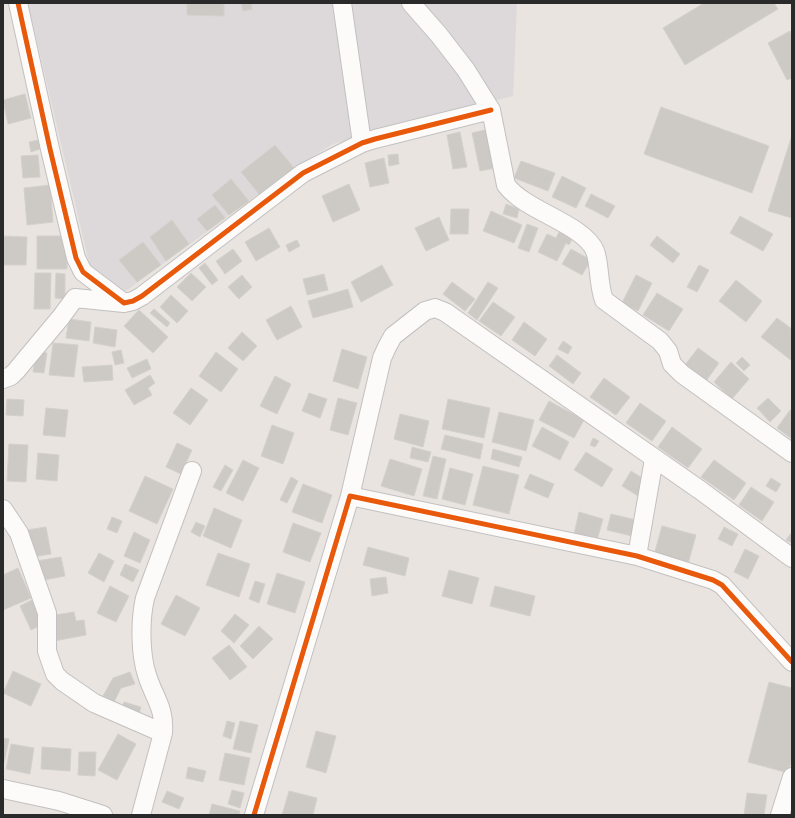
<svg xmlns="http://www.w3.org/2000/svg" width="795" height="818" font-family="'Alegreya Sans',sans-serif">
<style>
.industrial{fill:#ddd9db}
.building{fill:#cdcac6;stroke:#d4d0cb}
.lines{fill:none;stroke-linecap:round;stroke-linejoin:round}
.street-casing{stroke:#c2c1c1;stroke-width:20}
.street{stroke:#fcfbfa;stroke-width:18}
.cycleway-casing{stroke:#fff;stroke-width:8}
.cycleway{stroke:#e8590c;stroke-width:5}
</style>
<rect width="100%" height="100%" fill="#e9e4df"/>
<path class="industrial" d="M28,3H517L513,96L333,144L294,168L123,293L90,267Z"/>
<path class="building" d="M187,3H224V16L187,15Z
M241,3H251L252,9L243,11Z
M704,3H774L778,9L685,65L663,28Z
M790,31L792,35V78L787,80L768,43Z
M25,94L31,118L8,124L3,100Z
M661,107L769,146L752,193L644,154Z
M493,128L501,167L480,171L472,133Z
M460,132L467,167L453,169L447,135Z
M792,135V218L768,211Z
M38,140L40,149L31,152L29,142Z
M275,145L294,168L259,194L241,172Z
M398,154L399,164L389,166L388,155Z
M38,155L40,177L23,178L21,156Z
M384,158L389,183L370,187L365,163Z
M521,161L555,173L548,191L514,178Z
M562,176L586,188L576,208L552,197Z
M231,179L249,201L229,215L212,195Z
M349,184L360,210L333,222L322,196Z
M50,185L53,222L27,225L24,188Z
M591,194L615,206L608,218L585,206Z
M506,204L519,209L517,218L503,214Z
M215,205L225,218L207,231L197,219Z
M451,209H469L468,234H450Z
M491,211L522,225L514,243L483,231Z
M740,216L773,234L763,251L730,233Z
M439,217L449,240L426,251L415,228Z
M172,220L189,244L166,261L150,237Z
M527,224L538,228L529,252L518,248Z
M269,228L280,247L256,261L245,242Z
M559,232L572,239L569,245L566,243L557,261L538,252L547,234L556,238Z
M3,236L27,237L26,265H3Z
M37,236H67V269H37Z
M657,236L680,254L673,263L650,245Z
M297,240L300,246L289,252L286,245Z
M143,242L161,265L137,282L119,260Z
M233,249L242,261L225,274L216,261Z
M571,249L591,260L582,275L562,264Z
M205,263L218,280L212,285L199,268Z
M382,265L393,285L361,302L351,282Z
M699,265L709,270L697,292L687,287Z
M35,273H51L50,309H34Z
M56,273L65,274V299L55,298Z
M191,273L206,287L192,301L177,287Z
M324,274L328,290L307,295L303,279Z
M242,275L252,287L239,299L228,287Z
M636,275L652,283L638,311L622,303Z
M736,280L762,301L746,322L719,301Z
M452,282L475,299L465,311L443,294Z
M488,282L498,288L477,320L468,313Z
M348,289L353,307L313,318L308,301Z
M657,293L683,309L669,331L643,315Z
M171,295L188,311L177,323L160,307Z
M493,302L515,317L501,336L479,321Z
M291,306L302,327L277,340L266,320Z
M154,309L170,323L167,327L150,313Z
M139,310L168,337L153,353L124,326Z
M777,318L792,329V361L761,337Z
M69,319L91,322L89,341L66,338Z
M524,322L547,339L535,356L512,340Z
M95,327L117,330L115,347L93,343Z
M242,332L257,346L243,361L228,348Z
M563,341L572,347L568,354L558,349Z
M53,343L78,345L74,377L49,375Z
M698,348L719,363L706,381L685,365Z
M342,349L367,357L358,389L333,381Z
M121,350L124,363L115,365L112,352Z
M36,352L47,353L44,373L33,372Z
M216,352L238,369L221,392L199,376Z
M557,355L581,373L573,384L549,366Z
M742,357L750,365L744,371L736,363Z
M147,359L151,369L132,378L127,368Z
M731,362L749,379L732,399L714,382Z
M112,365L113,380L84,382L82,367Z
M150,375L155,383L148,388L152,395L134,405L125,390Z
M275,376L291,384L277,414L260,406Z
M604,378L630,397L616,415L590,397Z
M191,388L208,400L190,425L173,413Z
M309,393L327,399L320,418L302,411Z
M338,398L357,403L348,435L330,430Z
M768,398L781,411L770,422L757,408Z
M7,399L24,400L23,416L6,415Z
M448,399L490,408L484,438L442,429Z
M549,401L584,420L574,438L539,420Z
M640,403L666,421L652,441L626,423Z
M46,408L68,410L65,437L43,435Z
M790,410L792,411V439L777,428Z
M499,412L534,420L526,451L492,442Z
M400,414L429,421L423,447L394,439Z
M272,425L294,433L283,464L261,456Z
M542,427L569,442L560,460L532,446Z
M672,427L702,449L688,468L658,447Z
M445,435L483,444L480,459L441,449Z
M593,438L599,441L595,447L590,445Z
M177,443L192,450L181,474L166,467Z
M9,444L28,445L26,482L7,481Z
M412,447L431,452L428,462L410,458Z
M493,449L522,457L519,467L491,459Z
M586,452L613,469L602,487L574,470Z
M38,453L59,455L57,481L36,479Z
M433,456L446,459L437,499L423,496Z
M390,459L422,469L414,496L381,486Z
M243,460L259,468L243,501L226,493Z
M714,460L746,483L734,500L701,477Z
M225,465L233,470L221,491L213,487Z
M483,466L519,475L509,514L473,505Z
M450,468L473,474L465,505L442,499Z
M631,471L647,481L638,496L622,486Z
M530,474L554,484L548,498L524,488Z
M145,476L173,489L157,524L129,511Z
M291,477L298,481L287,503L280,500Z
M771,478L781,484L776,492L766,486Z
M303,484L332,495L322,523L292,512Z
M751,487L774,502L762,521L739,505Z
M214,508L242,520L231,548L203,536Z
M579,512L603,519L597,540L574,534Z
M611,514L636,520L632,536L607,530Z
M112,517L122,521L117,533L107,529Z
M196,522L205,526L200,537L191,532Z
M293,523L321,533L310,562L283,552Z
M662,526L696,535L688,564L654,555Z
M46,527L51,554L32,557L27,530Z
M724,527L738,534L732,546L718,539Z
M134,532L150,540L140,563L124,556Z
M792,532V543L786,540Z
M368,547L409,558L405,576L363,565Z
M745,549L759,556L748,579L734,572Z
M99,553L114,561L104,582L88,573Z
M218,553L250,564L239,597L206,585Z
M61,557L65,576L39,581L36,561Z
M125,564L139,570L133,582L120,575Z
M18,568L31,598L3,610V575Z
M449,570L479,578L472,604L442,596Z
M277,573L305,582L295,613L267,604Z
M386,577L388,593L372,596L370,579Z
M255,581L265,584L259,603L249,599Z
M110,586L129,596L116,622L97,613Z
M495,586L535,596L530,616L490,606Z
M176,595L200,608L185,636L161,624Z
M32,600L43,624L31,630L20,606Z
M74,612L76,621L84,620L86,635L54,641L49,616Z
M235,614L249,625L234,643L221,631Z
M259,626L273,639L253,659L240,646Z
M229,645L247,667L230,680L212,658Z
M13,671L41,684L31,706L3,693Z
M130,672L135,684L121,688L114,702L103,696L113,678Z
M769,682L792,688V758L788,773L748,762Z
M124,702L141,707L139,714L122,709Z
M227,721L235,723L231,739L223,736Z
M240,721L258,725L251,753L233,749Z
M316,731L336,736L326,773L306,767Z
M118,734L136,744L117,780L98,770Z
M3,738L9,739L4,763H3Z
M11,744L34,748L30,774L6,769Z
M42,747L71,749L70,771L41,769Z
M79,752H96L95,776L78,775Z
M225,753L250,758L244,785L219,780Z
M188,767L206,771L203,782L186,778Z
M232,790L244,793L240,808L228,804Z
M167,791L184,798L179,809L162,802Z
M289,791L317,798L313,815H282Z
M747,793L767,795L764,815H744Z
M212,804L240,811L239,815H209Z"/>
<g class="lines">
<g class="street-casing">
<path id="street" d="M18,3L50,149L76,258L83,272L124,303L133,301L142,296L303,173L362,143L375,139L491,110
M342,3L362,143
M411,3L439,35L466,70L491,110L506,185C525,211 584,224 595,251C600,264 598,284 604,300L660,341L668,351L672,364L682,374L792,453
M3,379L11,376L16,371L61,317L75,298L124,303
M350,496L382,358L387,347L393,336L425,311L435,308L445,312L700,490L792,558
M3,509L19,533L47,613V651L55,674L62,681L94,703L163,733
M637,556L654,459
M3,789L59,801L103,815
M141,815L163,733C165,707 154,698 147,675C140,654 140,620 145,598L192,471
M254,815L350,496L637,556L713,580L722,585L792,662
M780,815L792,777"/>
</g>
<use href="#street" class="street"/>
<g class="cycleway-casing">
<path id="cycleway" d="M18,3L50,149L76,258L83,272L124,303L133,301L142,296L303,173L362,143L375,139L491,110
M254,815L350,496L637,556L713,580L722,585L792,662"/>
</g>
<use href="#cycleway" class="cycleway"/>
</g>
<rect width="795" height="818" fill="none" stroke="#2a2a2a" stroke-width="8"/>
</svg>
